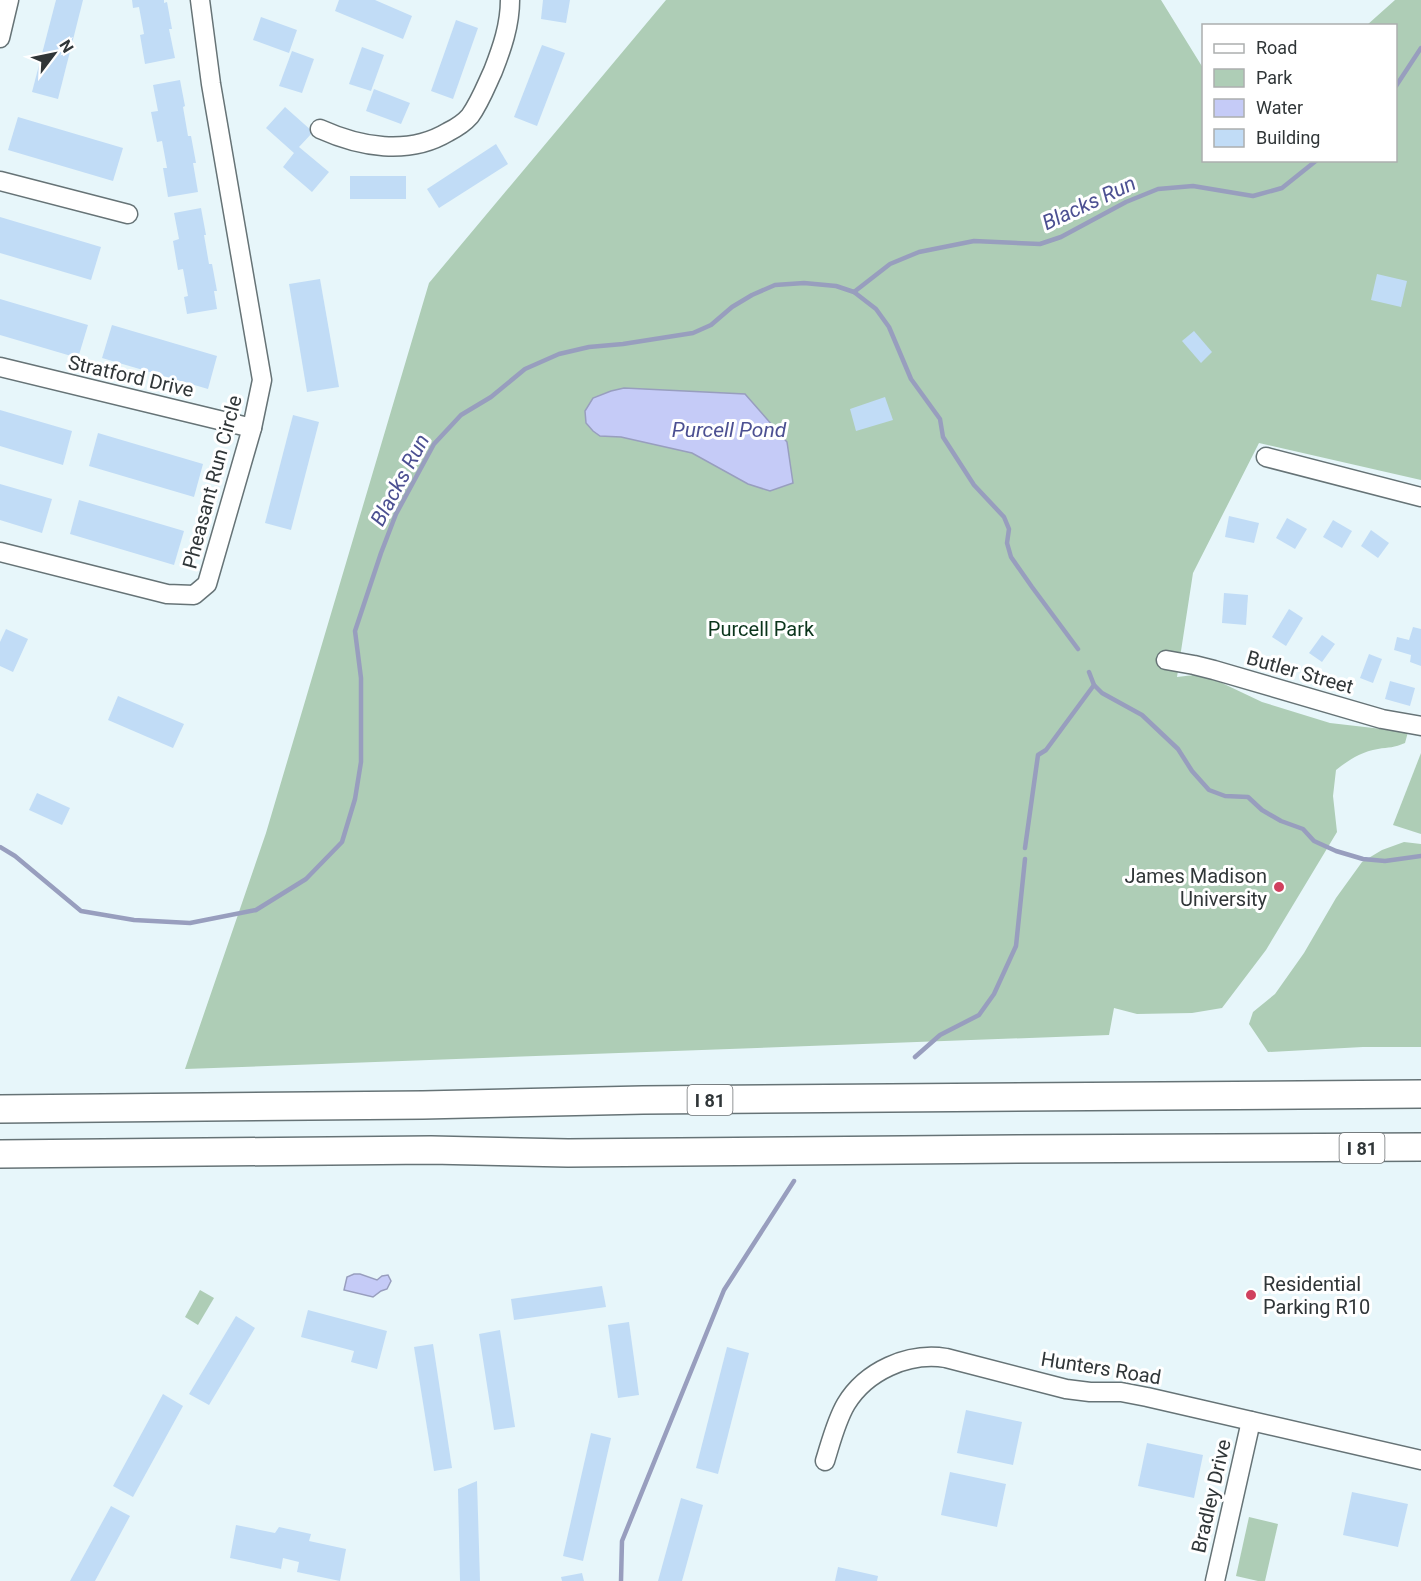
<svg xmlns="http://www.w3.org/2000/svg" width="1421" height="1581" font-family="Roboto,sans-serif">
  <rect width="100%" height="100%" fill="#e7f6fa"/>
  <!-- green -->
  <g fill="#aecdb6">
    <path d="M 666,0 L 1161,0 L 1203,68 L 1204,160 L 1396,160 L 1396,26 L 1367,25 L 1395,0 L 1421,0 L 1421,480 L 1259,443 L 1193,573 L 1177,677 L 1203,674 L 1262,702 L 1330,723 L 1408,732 L 1405,743 C 1394,748 1389,747 1378,749 C 1360,752 1349,760 1336,770 L 1333,796 L 1337,832 L 1266,950 L 1222,1008 L 1192,1013 L 1137,1014 L 1114,1008 L 1109,1035 L 185,1069 L 266,833 L 429,283 Z"/>
    <path d="M 1421,753 L 1421,834 L 1393,825 Z"/>
    <path d="M 1404,842 L 1421,844 L 1421,1047 L 1363,1047 L 1268,1052 L 1249,1024 L 1253,1012 L 1275,994 L 1304,953 L 1336,898 L 1362,862 L 1382,850 Z"/>
    <path d="M 200,1290 L 214,1298 L 198,1325 L 185,1317 Z"/>
    <path d="M 1249,1517 L 1278,1524 L 1265,1581 L 1258,1581 L 1236,1576 Z"/>
  </g>
  <!-- water -->
  <g fill="#c5cbf7" stroke="#989ebe" stroke-width="1.5">
    <path d="M 624,388 L 745,394 L 787,442 L 793,483 L 770,491 L 748,484 L 692,453 L 621,437 L 600,436 L 593,431 L 586,423 L 585,411 L 593,398 L 611,391 Z"/>
    <path d="M 354,1274 L 360,1274 L 377,1280 L 382,1276 L 388,1275 L 391,1281 L 387,1289 L 381,1291 L 373,1297 L 344,1290 L 347,1277 Z"/>
  </g>
  <g fill="none" stroke-linecap="round" stroke-linejoin="round">
    <!-- stream -->
    <g stroke="#989ebe" stroke-width="4.5">
      <path d="M 1396,86 L 1421,48"/>
      <path d="M 854,292 L 876,309 L 889,327 L 911,379 L 940,419 L 943,437 L 974,485 L 1004,517 L 1009,529 L 1007,543 L 1011,557 L 1032,587 L 1078,649"/>
      <path d="M 1089,672 L 1094,685 L 1102,693 L 1142,715 L 1178,749 L 1192,771 L 1209,790 L 1225,796 L 1248,797 L 1262,810 L 1281,821 L 1303,829 L 1314,841 L 1336,851 L 1363,859 L 1385,861 L 1421,856"/>
      <path d="M 0,847 L 15,856 L 81,911 L 134,920 L 190,923 L 256,910 L 306,879 L 342,842 L 355,799 L 361,762 L 361,678 L 355,631 L 381,553 L 396,514 L 434,444 L 461,415 L 491,397 L 525,369 L 559,354 L 589,347 L 623,344 L 693,333 L 711,325 L 732,307 L 752,295 L 775,285 L 804,283 L 836,286 L 854,292 L 890,264 L 919,252 L 974,241 L 1040,244 L 1061,237 L 1126,202 L 1158,189 L 1193,186 L 1253,196 L 1282,188 L 1317,160"/>
      <path d="M 1025,848 L 1038,755 L 1046,750 L 1094,685"/>
      <path d="M 915,1057 L 940,1035 L 979,1015 L 994,994 L 1016,946 L 1025,859"/>
      <path d="M 621,1581 L 622,1541 L 724,1290 L 794,1181"/>
    </g>
  </g>
  <!-- building -->
  <g fill="#c1dcf6">
    <path d="M 56,0 L 83,0 L 58,99 L 32,92 Z"/>
    <path d="M 132,0 L 164,0 L 164,3 L 167,2 L 172,29 L 169,29 L 175,58 L 145,64 L 140,35 L 144,34 L 139,7 L 133,8 Z"/>
    <path d="M 339,0 L 375,0 L 412,16 L 403,39 L 335,11 Z"/>
    <path d="M 543,0 L 570,0 L 566,23 L 541,19 Z"/>
    <path d="M 261,17 L 297,30 L 289,53 L 253,40 Z"/>
    <path d="M 456,20 L 478,28 L 453,99 L 431,91 Z"/>
    <path d="M 542,45 L 565,53 L 537,126 L 514,117 Z"/>
    <path d="M 362,47 L 384,55 L 371,91 L 349,84 Z"/>
    <path d="M 292,51 L 314,59 L 302,93 L 279,86 Z"/>
    <path d="M 180,80 L 185,106 L 183,107 L 188,136 L 191,136 L 196,163 L 193,163 L 198,192 L 168,197 L 163,168 L 167,168 L 162,141 L 157,142 L 151,112 L 158,111 L 153,85 Z"/>
    <path d="M 374,89 L 410,103 L 401,124 L 366,111 Z"/>
    <path d="M 285,107 L 313,132 L 299,147 L 329,172 L 312,192 L 283,167 L 294,153 L 266,128 Z"/>
    <path d="M 18,117 L 123,148 L 113,181 L 8,150 Z"/>
    <path d="M 496,144 L 508,164 L 439,208 L 427,189 Z"/>
    <rect x="350" y="176" width="56" height="23"/>
    <path d="M 201,208 L 206,235 L 204,235 L 209,264 L 212,264 L 217,291 L 214,291 L 217,309 L 187,314 L 184,297 L 188,296 L 183,269 L 178,270 L 173,241 L 179,239 L 174,213 Z"/>
    <path d="M 0,217 L 101,247 L 91,280 L 0,253 Z"/>
    <path d="M 1377,274 L 1407,281 L 1401,307 L 1371,300 Z"/>
    <path d="M 320,279 L 339,387 L 307,392 L 289,284 Z"/>
    <path d="M 0,299 L 88,325 L 78,358 L 0,335 Z"/>
    <path d="M 112,325 L 217,356 L 208,389 L 102,358 Z"/>
    <path d="M 1194,331 L 1212,352 L 1201,363 L 1182,341 Z"/>
    <path d="M 885,397 L 893,420 L 856,431 L 850,409 Z"/>
    <path d="M 0,410 L 72,431 L 63,465 L 0,446 Z"/>
    <path d="M 293,415 L 319,422 L 291,530 L 265,523 Z"/>
    <path d="M 98,433 L 203,464 L 194,497 L 89,466 Z"/>
    <path d="M 0,484 L 52,499 L 42,533 L 0,520 Z"/>
    <path d="M 79,500 L 184,531 L 174,565 L 70,534 Z"/>
    <path d="M 1229,516 L 1259,523 L 1254,543 L 1225,537 Z"/>
    <path d="M 1287,518 L 1307,529 L 1295,549 L 1276,538 Z"/>
    <path d="M 1333,520 L 1352,531 L 1342,548 L 1323,537 Z"/>
    <path d="M 1371,530 L 1389,543 L 1378,558 L 1361,546 Z"/>
    <path d="M 1224,593 L 1248,595 L 1246,625 L 1222,623 Z"/>
    <path d="M 1289,609 L 1303,618 L 1286,646 L 1272,637 Z"/>
    <path d="M 1413,627 L 1421,629 L 1421,666 L 1410,662 L 1411,655 L 1394,650 L 1397,637 L 1409,640 Z"/>
    <path d="M 6,629 L 28,639 L 13,672 L 0,666 L 0,642 Z"/>
    <path d="M 1322,635 L 1335,644 L 1322,662 L 1309,653 Z"/>
    <path d="M 1369,654 L 1382,659 L 1373,683 L 1360,678 Z"/>
    <path d="M 1390,681 L 1415,688 L 1410,706 L 1385,699 Z"/>
    <path d="M 118,696 L 184,724 L 173,748 L 108,720 Z"/>
    <path d="M 37,793 L 70,808 L 62,825 L 29,810 Z"/>
    <path d="M 602,1286 L 606,1307 L 514,1320 L 511,1299 Z"/>
    <path d="M 308,1310 L 387,1331 L 377,1369 L 351,1362 L 354,1351 L 301,1337 Z"/>
    <path d="M 236,1316 L 255,1328 L 209,1405 L 189,1394 Z"/>
    <path d="M 629,1322 L 639,1395 L 618,1398 L 608,1325 Z"/>
    <path d="M 500,1330 L 515,1427 L 494,1430 L 479,1334 Z"/>
    <path d="M 433,1344 L 452,1468 L 434,1471 L 414,1347 Z"/>
    <path d="M 727,1347 L 749,1353 L 718,1474 L 696,1468 Z"/>
    <path d="M 163,1394 L 183,1406 L 133,1497 L 113,1486 Z"/>
    <path d="M 966,1410 L 1022,1422 L 1013,1465 L 957,1453 Z"/>
    <path d="M 591,1433 L 611,1438 L 583,1561 L 563,1556 Z"/>
    <path d="M 1147,1443 L 1203,1455 L 1194,1498 L 1138,1486 Z"/>
    <path d="M 950,1472 L 1006,1484 L 997,1527 L 941,1515 Z"/>
    <path d="M 477,1481 L 480,1581 L 460,1581 L 458,1489 Z"/>
    <path d="M 1352,1492 L 1408,1504 L 1398,1547 L 1343,1535 Z"/>
    <path d="M 681,1498 L 703,1505 L 682,1581 L 658,1581 Z"/>
    <path d="M 111,1506 L 130,1516 L 95,1581 L 70,1581 Z"/>
    <path d="M 236,1525 L 275,1533 L 279,1527 L 311,1534 L 309,1541 L 346,1549 L 340,1581 L 297,1572 L 299,1562 L 283,1558 L 281,1569 L 230,1558 Z"/>
    <path d="M 838,1567 L 878,1576 L 877,1581 L 835,1581 Z"/>
    <path d="M 582,1573 L 584,1581 L 562,1581 L 561,1577 Z"/>
  </g>
  <g fill="none" stroke-linecap="round" stroke-linejoin="round">
    <!-- minor casing -->
    <g stroke="#667376" stroke-width="21">
      <g id="minor">
        <path d="M 0,38 L 9,0"/>
        <path d="M 320,129 C 360,147 408,156 448,132 C 456,128 464,123 470,116 C 480,102 486,86 493,71 C 502,48 510,25 510,0"/>
        <path d="M 0,181 L 128,214"/>
        <path d="M 0,367 L 252,428"/>
        <path d="M 1266,457 L 1421,497"/>
        <path d="M 0,552 L 167,594 L 194,595 L 207,584 L 252,428 L 262,380 L 211,84 L 200,0"/>
        <path d="M 1166,660 L 1194,665 L 1214,670 L 1382,719 L 1421,726"/>
        <path d="M 825,1461 C 831,1442 836,1421 846,1404 C 866,1371 908,1352 946,1358 L 1066,1389 L 1090,1392 L 1121,1392 L 1147,1397 L 1421,1460"/>
        <path d="M 1215,1581 L 1251,1421"/>
      </g>
    </g>
    <!-- highway casing -->
    <g stroke="#667376" stroke-width="30">
      <g id="highway">
        <path d="M 0,1109 L 423,1105 L 643,1100 L 1421,1094"/>
        <path d="M 0,1154 L 431,1150 L 568,1153 L 1017,1149 L 1421,1147"/>
      </g>
    </g>
    <!-- minor -->
    <use href="#minor" stroke="#fff" stroke-width="18"/>
    <!-- highway -->
    <use href="#highway" stroke="#fff" stroke-width="27"/>
  </g>
  <!-- markers -->
  <g fill="#d0405e" stroke="#fff" stroke-width="2">
    <circle cx="1279" cy="887" r="6"/>
    <circle cx="1251" cy="1295" r="6"/>
  </g>
  <g text-anchor="middle" dominant-baseline="central" stroke-width="6" stroke-linejoin="round" paint-order="stroke">
    <!-- shield labels -->
    <g fill="#fff" stroke="#6e7274" stroke-width="1.5">
      <rect x="687.5" y="1085" width="45" height="30" rx="4.5"/>
      <rect x="1339.5" y="1133" width="45" height="30" rx="4.5"/>
    </g>
    <g font-size="18" font-weight="bold" fill="#303638">
      <text x="710" y="1100">I 81</text>
      <text x="1362" y="1148">I 81</text>
    </g>
    <!-- street labels -->
    <g font-size="20" fill="#303638" stroke="#fff">
      <text transform="translate(131 376) rotate(13)">Stratford Drive</text>
      <text transform="translate(212 482) rotate(-75)">Pheasant Run Circle</text>
      <text transform="translate(1300 672) rotate(16)">Butler Street</text>
      <text transform="translate(1101 1368) rotate(9)">Hunters Road</text>
      <text transform="translate(1211 1496) rotate(-77)">Bradley Drive</text>
    </g>
    <!-- park labels -->
    <g font-size="20" fill="#0b351c" stroke="#fff">
      <text x="761" y="629">Purcell Park</text>
    </g>
    <!-- poi labels -->
    <g font-size="20" fill="#303638" stroke="#fff" text-anchor="end">
      <text x="1267" y="876">James Madison<tspan x="1267" dy="23">University</tspan></text>
      <text x="1263" y="1284" text-anchor="start">Residential<tspan x="1263" dy="23">Parking R10</tspan></text>
    </g>
    <!-- water labels -->
    <g font-size="21" font-style="italic" fill="#4c5092" stroke="#fff">
      <text transform="translate(1089 203) rotate(-25)">Blacks Run</text>
      <text x="729" y="430">Purcell Pond</text>
      <text transform="translate(400 480) rotate(-62)">Blacks Run</text>
    </g>
  </g>
  <!-- legend -->
  <rect x="1202" y="24" width="195" height="138" fill="#ffffff" stroke="#acafaf" stroke-width="1.5"/>
  <rect x="1214" y="44" width="30" height="9" fill="#ffffff" stroke="#acafaf" stroke-width="1.5"/>
  <text x="1256" y="54" font-size="18" fill="#303638">Road</text>
  <rect x="1214" y="69" width="30" height="18" fill="#aecdb6" stroke="#acafaf" stroke-width="1.5"/>
  <text x="1256" y="84" font-size="18" fill="#303638">Park</text>
  <rect x="1214" y="99" width="30" height="18" fill="#c5cbf7" stroke="#acafaf" stroke-width="1.5"/>
  <text x="1256" y="114" font-size="18" fill="#303638">Water</text>
  <rect x="1214" y="129" width="30" height="18" fill="#c1dcf6" stroke="#acafaf" stroke-width="1.5"/>
  <text x="1256" y="144" font-size="18" fill="#303638">Building</text>
  <!-- north arrow -->
  <g transform="translate(54 54) rotate(58)" stroke="#ffffff" stroke-width="4.5" paint-order="stroke">
  <path d="M0-4.5L10 22L0 15L-10 22Z" fill="#303638"/>
  <text y="-9" font-size="16" font-weight="bold" text-anchor="middle" fill="#303638">N</text>
  </g>
</svg>
